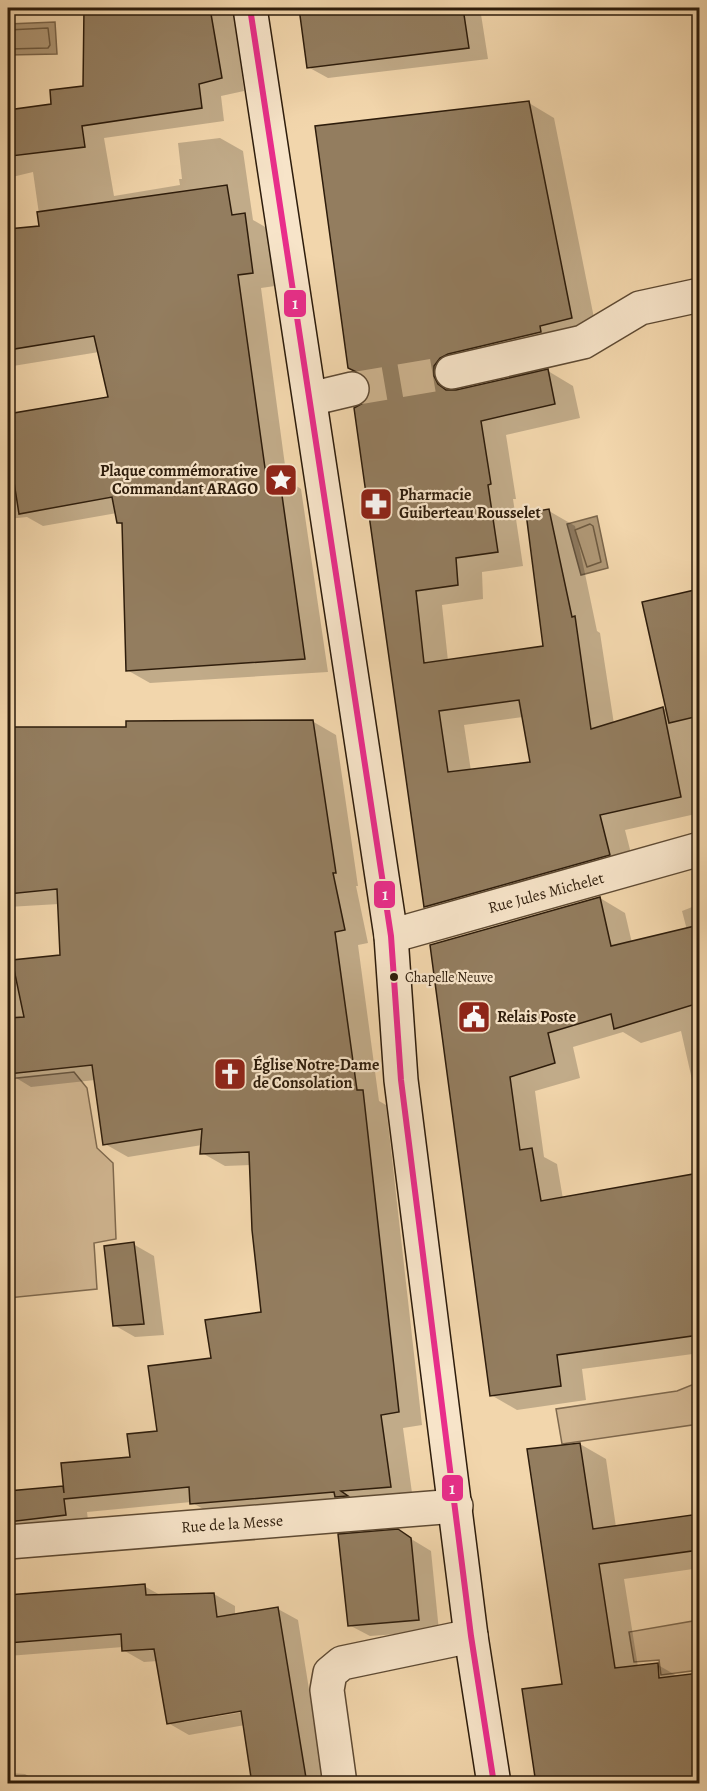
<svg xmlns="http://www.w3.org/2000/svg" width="707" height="1791" font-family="Alegreya,serif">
  <rect width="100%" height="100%" fill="#f2d6ac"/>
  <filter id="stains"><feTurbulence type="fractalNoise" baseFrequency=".00333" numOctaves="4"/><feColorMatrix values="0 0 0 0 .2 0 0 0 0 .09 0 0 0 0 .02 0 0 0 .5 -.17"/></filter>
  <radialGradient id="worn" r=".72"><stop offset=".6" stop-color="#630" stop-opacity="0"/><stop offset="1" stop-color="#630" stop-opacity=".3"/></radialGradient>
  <!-- green -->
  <g fill="#d1b691" stroke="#7f694e" stroke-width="1.5">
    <path d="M 74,1072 L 87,1088 L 97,1148 L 113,1163 L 116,1239 L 94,1243 L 97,1289 L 8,1298 L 8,1079 Z"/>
    <path d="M 699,1382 L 699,1424 L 562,1444 L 556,1409 L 677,1391 Z"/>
    <path d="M 699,1620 L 699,1670 L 661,1675 L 659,1660 L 634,1662 L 629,1632 Z"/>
  </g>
  <!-- water -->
  <g fill="#af9775" stroke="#7b664b" stroke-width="1.5">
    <path d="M 55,22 L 57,54 L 8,55 L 8,24 Z"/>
    <path d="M 597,516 L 608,568 L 581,575 L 567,524 Z"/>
  </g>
  <!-- shadow -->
  <g fill="#0003" fill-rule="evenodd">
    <path d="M 86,8 L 233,8 L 244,91 L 221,96 L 224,121 L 104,138 L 114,196 L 180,185 L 179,179 L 182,179 L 178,143 L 220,138 L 243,151 L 253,220 L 267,228 L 275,286 L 261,288 L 287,480 L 301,489 L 328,672 L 150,683 L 127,670 L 124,526 L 118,522 L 117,513 L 43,526 L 27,517 L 8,519 L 8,416 L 109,398 L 99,352 L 13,366 L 8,362 L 8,230 L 41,228 L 33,172 L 8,178 L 8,111 L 53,105 L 85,87 Z"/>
    <path d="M 300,8 L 371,8 L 372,12 L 410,8 L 480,8 L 488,59 L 328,78 L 308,67 Z"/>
    <path d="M 529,103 L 554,118 L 597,333 L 460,381 L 459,391 L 548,371 L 573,386 L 580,418 L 506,435 L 516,499 L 513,499 L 523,566 L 482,572 L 483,599 L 442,605 L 448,661 L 545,647 L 549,511 L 575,526 L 597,631 L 600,633 L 614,724 L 667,708 L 644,603 L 700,590 L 700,813 L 625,830 L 635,869 L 452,921 L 426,906 L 366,403 L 371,395 L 372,385 L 368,378 L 350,367 ZM 523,717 L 532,763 L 471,771 L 464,725 Z"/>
    <path d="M 312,721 L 336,735 L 358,886 L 356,886 L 368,943 L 358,945 L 379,1101 L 386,1105 L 422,1425 L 403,1428 L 413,1500 L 215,1516 L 191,1502 L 87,1512 L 89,1528 L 8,1537 L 8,1492 L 65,1489 L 132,1459 L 159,1432 L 212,1359 L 263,1313 L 251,1165 L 225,1166 L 202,1153 L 202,1145 L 128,1157 L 105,1144 L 95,1080 L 31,1087 L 8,1073 L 8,984 L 18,982 L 62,957 L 59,904 L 8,907 L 8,728 L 127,728 Z"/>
    <path d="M 600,898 L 625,913 L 632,943 L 687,930 L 682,911 L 700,904 L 700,1115 L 681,1031 L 641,1043 L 623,1032 L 573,1047 L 580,1078 L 535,1091 L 544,1157 L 557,1164 L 563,1199 L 700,1175 L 700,1353 L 582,1369 L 586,1400 L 517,1410 L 491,1395 L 432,946 Z"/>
    <path d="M 133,1244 L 154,1256 L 164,1335 L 135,1337 L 114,1325 Z"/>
    <path d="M 580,1444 L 606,1459 L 616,1527 L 700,1516 L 700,1568 L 624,1579 L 638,1667 L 658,1665 L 679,1677 L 700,1674 L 700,1784 L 536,1784 L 524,1690 L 564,1685 Z"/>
    <path d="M 398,1531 L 431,1551 L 439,1631 L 370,1636 L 349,1625 L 339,1536 Z"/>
    <path d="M 144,1586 L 162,1596 L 214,1594 L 235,1606 L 235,1616 L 278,1609 L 298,1620 L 324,1784 L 254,1784 L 245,1725 L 189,1735 L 168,1723 L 158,1661 L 144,1662 L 123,1650 L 123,1647 L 8,1656 L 8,1596 ZM 248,1708 L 249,1711 L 184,1722 L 184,1719 Z"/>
    <path d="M 8,1773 L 25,1774 L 41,1784 L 8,1784 Z"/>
  </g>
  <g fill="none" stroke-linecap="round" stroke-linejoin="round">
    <!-- shore -->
    <g stroke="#6e5a40" stroke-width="1.5">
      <path d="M 8,30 L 48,28 L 50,45 L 48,48 L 8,49"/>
      <path d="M 590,524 L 593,526 L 601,562 L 587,567 L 575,530 Z"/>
    </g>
  </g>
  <!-- building -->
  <g fill="#937d5f" stroke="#2d1c0b" stroke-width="1.5" fill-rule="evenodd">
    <path d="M 84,8 L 210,8 L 222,78 L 199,84 L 202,108 L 82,126 L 85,147 L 11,156 L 8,110 L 51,104 L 50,90 L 83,86 Z"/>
    <path d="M 299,8 L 354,8 L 355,13 L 398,8 L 463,8 L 469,48 L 307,68 Z"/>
    <path d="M 529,101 L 572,318 L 540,326 L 541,332 L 448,354 L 440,358 L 434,366 L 434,376 L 438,384 L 446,390 L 456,390 L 548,369 L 555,404 L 481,421 L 491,484 L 488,485 L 498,552 L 456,558 L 458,585 L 416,591 L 424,663 L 543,646 L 526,513 L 549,509 L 572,617 L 575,616 L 591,729 L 663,707 L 681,797 L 600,815 L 610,855 L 424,907 L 354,408 L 365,402 L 370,395 L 370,385 L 365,376 L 348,368 L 315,126 ZM 519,700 L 530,762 L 448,772 L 439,711 Z"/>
    <path d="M 227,185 L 232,215 L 245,213 L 253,273 L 238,275 L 266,475 L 279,474 L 305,659 L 126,671 L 122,523 L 117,523 L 112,497 L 19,514 L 14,482 L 8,483 L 8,414 L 108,397 L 94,336 L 8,350 L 8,229 L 39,226 L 37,212 Z"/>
    <path d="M 699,589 L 699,716 L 669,723 L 642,602 Z"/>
    <path d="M 313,720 L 336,873 L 333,873 L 345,930 L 335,932 L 357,1090 L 363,1090 L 399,1412 L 381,1415 L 391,1487 L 341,1491 L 348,1496 L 335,1497 L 334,1492 L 190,1504 L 189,1487 L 64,1499 L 66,1515 L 8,1522 L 8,1491 L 63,1486 L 64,1493 L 61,1463 L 130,1457 L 127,1434 L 157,1431 L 148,1366 L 211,1358 L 205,1320 L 261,1312 L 252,1230 L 249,1152 L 200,1154 L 202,1129 L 103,1145 L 92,1065 L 8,1074 L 8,1018 L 24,1017 L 12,960 L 60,955 L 57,889 L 8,894 L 8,727 L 126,727 L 126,721 Z"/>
    <path d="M 600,897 L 611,946 L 699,925 L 699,1003 L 614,1029 L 611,1014 L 548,1033 L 555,1063 L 510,1077 L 520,1150 L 532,1148 L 541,1201 L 699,1173 L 699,1335 L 557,1355 L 561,1386 L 490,1396 L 430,945 Z"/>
    <path d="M 134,1242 L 144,1324 L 113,1326 L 104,1246 Z"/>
    <path d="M 580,1443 L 593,1529 L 699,1514 L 699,1550 L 599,1564 L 615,1668 L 658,1663 L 659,1678 L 699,1673 L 699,1784 L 536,1784 L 522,1689 L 562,1684 L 527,1449 Z"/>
    <path d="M 398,1529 L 411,1538 L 419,1620 L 348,1626 L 338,1534 Z"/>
    <path d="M 145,1584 L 146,1595 L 214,1593 L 217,1617 L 278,1607 L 307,1784 L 252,1784 L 241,1711 L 167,1724 L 154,1649 L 122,1651 L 121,1634 L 8,1643 L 8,1595 Z"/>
  </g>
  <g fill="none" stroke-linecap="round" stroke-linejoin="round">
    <!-- street-tunnel -->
    <path stroke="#cbb18c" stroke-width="33" stroke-dasharray="33 16" stroke-linecap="butt" d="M 352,389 L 452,372"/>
    <!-- street casing -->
    <g stroke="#5e4a33" stroke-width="36">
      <g id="street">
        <path d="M 452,372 L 583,342 L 640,308 L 700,295"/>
        <path d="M 310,399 L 352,389"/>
        <path d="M 391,936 L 700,849"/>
        <path d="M 8,1542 L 456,1506"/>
        <path d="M 340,1784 L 327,1690 L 330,1673 L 342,1663 L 471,1636"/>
      </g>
    </g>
    <!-- secondary casing -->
    <g stroke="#2d1c0b" stroke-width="36">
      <path id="secondary" d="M 250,8 L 391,936 L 401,1080 L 471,1636 L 494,1784"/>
    </g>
    <!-- street -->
    <use href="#street" stroke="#f7e4c9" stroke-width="33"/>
    <!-- secondary -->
    <use href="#secondary" stroke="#f7e4c9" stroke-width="33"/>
    <!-- bus-1 casing -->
    <g stroke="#f7e4c9" stroke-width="10">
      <path id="bus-1" d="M 250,8 L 391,936 L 401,1080 L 471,1636 L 494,1784"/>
    </g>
    <!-- bus-1 -->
    <use href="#bus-1" stroke="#e92d8b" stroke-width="6"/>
  </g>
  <!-- icons -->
  <defs>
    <g id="sight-square" transform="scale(1.725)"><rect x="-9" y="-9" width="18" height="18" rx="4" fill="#8f2418" stroke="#f7e4c9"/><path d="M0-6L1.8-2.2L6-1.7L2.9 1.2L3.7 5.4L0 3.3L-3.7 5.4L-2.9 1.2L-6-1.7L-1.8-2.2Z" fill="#fff"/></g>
    <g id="pharmacy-square" transform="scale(1.725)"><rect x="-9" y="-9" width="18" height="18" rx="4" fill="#8f2418" stroke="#f7e4c9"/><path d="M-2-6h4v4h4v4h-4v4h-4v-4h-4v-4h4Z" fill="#fff"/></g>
    <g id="civic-square" transform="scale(1.725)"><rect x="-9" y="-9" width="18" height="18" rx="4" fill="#8f2418" stroke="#f7e4c9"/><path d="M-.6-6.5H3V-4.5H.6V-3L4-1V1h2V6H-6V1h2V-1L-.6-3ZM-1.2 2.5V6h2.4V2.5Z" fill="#fff"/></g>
    <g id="church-square" transform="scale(1.725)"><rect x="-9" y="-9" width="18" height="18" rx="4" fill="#8f2418" stroke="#f7e4c9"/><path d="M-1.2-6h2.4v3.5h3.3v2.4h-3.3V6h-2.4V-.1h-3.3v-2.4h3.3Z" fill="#fff"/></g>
  </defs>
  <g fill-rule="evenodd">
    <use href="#sight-square" x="281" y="480"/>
    <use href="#pharmacy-square" x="376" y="504"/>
    <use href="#civic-square" x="474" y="1017"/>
    <use href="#church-square" x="230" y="1074"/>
  </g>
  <!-- markers -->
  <circle fill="#2d1c0b" stroke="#f7e4c9" stroke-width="2" cx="394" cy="977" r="5"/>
  <g text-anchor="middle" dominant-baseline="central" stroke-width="4.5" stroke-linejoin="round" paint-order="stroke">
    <!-- bus labels -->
    <g font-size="14" fill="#2d1c0b" stroke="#f7e4c9" text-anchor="start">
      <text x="405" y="977">Chapelle Neuve</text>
    </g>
    <!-- poi labels -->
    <g font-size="16" font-weight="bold" fill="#2d1c0b" stroke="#f7e4c9" text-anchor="start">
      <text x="258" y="471" text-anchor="end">Plaque commémorative<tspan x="258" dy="18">Commandant ARAGO</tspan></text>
      <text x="399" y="495">Pharmacie<tspan x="399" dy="18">Guiberteau Rousselet</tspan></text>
      <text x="497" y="1017">Relais Poste</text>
      <text x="253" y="1065">Église Notre-Dame<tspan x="253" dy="18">de Consolation</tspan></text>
    </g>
    <!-- street labels -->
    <g font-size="16" fill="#2d1c0b" stroke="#f7e4c9">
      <text transform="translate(546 893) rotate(-15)">Rue Jules Michelet</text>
      <text transform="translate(232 1524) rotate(-4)">Rue de la Messe</text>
    </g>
  </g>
  <g stroke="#f7e4c9" stroke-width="2">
    <rect x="283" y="289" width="24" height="29" rx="6" fill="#e92d8b"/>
    <rect x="373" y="880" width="23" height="29" rx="6" fill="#e92d8b"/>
    <rect x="441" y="1474" width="23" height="28" rx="6" fill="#e92d8b"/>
  </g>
  <g font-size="16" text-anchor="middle" font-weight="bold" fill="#fff">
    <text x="295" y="309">1</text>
    <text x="385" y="900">1</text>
    <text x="452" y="1494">1</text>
  </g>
  <!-- margin -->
  <rect width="707" height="1791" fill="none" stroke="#f2d6ac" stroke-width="30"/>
  <rect x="9" y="9" width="689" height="1773" fill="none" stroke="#2d1c0b" stroke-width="3"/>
  <rect x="15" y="15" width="677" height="1761" fill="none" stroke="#2d1c0b" stroke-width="1.5"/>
  <rect width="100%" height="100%" filter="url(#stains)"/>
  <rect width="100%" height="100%" fill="url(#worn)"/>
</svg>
